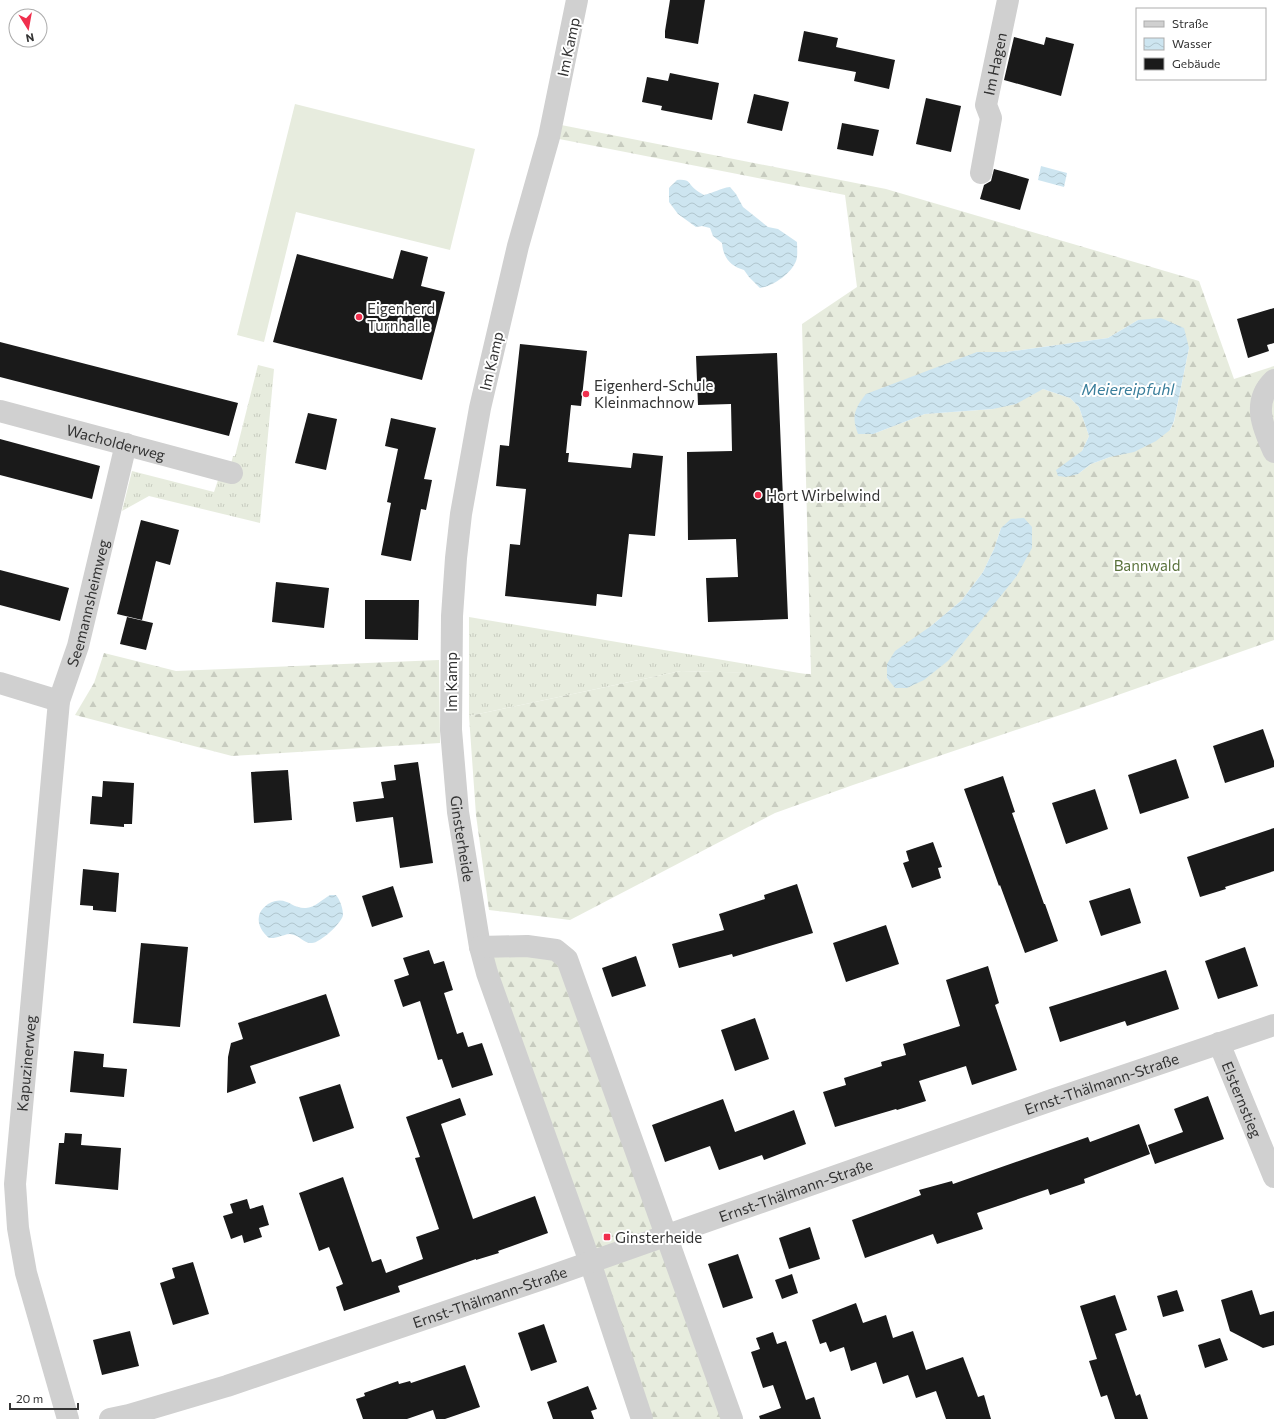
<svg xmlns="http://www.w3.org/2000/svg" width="1274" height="1419" font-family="Commissioner,sans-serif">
  <defs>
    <pattern id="grass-tufts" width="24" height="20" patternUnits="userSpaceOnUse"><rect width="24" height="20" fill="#e7ecde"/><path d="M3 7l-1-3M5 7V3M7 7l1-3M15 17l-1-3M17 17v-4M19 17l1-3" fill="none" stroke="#c7cbbf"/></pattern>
    <pattern id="forest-firs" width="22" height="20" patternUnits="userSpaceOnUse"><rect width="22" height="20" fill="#e7ecde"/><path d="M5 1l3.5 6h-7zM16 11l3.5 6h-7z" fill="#c7cbbf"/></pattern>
    <pattern id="water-waves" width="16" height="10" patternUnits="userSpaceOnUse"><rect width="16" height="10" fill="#cde5f0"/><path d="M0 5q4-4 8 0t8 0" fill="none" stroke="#b0c5ce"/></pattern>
  </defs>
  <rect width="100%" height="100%" fill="#fff"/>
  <!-- grass -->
  <g fill="url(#grass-tufts)">
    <path d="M 258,365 L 274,369 L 260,523 L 149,496 L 122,511 L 132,471 L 214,492 L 219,477 L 227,479 L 233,456 L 235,456 Z"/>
    <path d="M 469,617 L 811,675 L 681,671 L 469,716 Z"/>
  </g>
  <!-- forest -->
  <g fill="url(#forest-firs)" fill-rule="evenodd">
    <path d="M 551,123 L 886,189 L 1199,281 L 1234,379 L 1274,366 L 1274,640 L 1081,708 L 853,785 L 775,813 L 570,920 L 489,910 L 476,815 L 469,716 L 681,671 L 811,674 L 802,324 L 857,287 L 845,195 L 549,137 ZM 1138,320 L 1189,348 L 1174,422 L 1170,430 L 1110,457 L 1091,464 L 1078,474 L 1082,451 L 1089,436 L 1079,407 L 1070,398 L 1043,389 L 993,409 L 925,414 L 873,434 L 977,352 L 1006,352 L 1108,338 ZM 1001,528 L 1016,577 L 907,688 L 896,688 L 887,678 L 931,626 L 962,600 L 983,572 L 994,549 Z"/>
    <path d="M 104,653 L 176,671 L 439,660 L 440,743 L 232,756 L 75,715 L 94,683 Z"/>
    <path d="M 480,947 L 556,950 L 732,1419 L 642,1419 Z"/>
  </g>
  <!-- pitch -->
  <path fill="#e7ecde" d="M 295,104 L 475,149 L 450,250 L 296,212 L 264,342 L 237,335 Z"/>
  <!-- water -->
  <g fill="url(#water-waves)">
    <path d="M 1041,166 L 1067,173 L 1064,187 L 1038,180 Z"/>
    <path d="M 677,180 C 691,179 687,183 696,190 C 698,192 701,193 704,195 C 714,193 720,188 730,187 L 736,194 L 743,207 L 768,227 L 778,229 L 797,242 C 797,248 798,256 796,261 C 791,274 773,286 760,288 L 749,277 L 744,270 C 730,266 723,257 722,243 L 713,236 L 710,228 L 702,226 L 696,227 L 678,214 L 669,202 L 669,188 Z"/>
    <path d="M 1161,318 L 1184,328 L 1189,348 L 1174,421 L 1170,430 L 1156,441 L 1134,452 L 1110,457 L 1091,464 L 1078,474 L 1066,477 L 1058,476 L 1056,470 L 1082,451 L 1089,436 L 1079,407 L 1070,398 L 1043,389 L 1016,404 L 993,409 L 925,414 L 873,434 L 858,434 C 851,416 855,408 866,394 L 977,352 L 1006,352 L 1108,338 L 1138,320 Z"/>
    <path d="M 1024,518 L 1032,527 L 1032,548 L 1016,577 L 949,660 L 924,680 L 907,688 L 895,688 L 887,678 L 887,664 L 895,651 L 931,626 L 962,600 L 983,572 L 994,549 L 1001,528 L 1011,519 Z"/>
    <path d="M 330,895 L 336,895 C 340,900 343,908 343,915 C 342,923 320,943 312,943 C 304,944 300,935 290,934 C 286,934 282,936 278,937 C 275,938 272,938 269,938 C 263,933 257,925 259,916 C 260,911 264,907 268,904 C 287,894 290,909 306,908 C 314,908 323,899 330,895 Z"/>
  </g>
  <!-- building -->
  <g fill="#1a1a1a">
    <path d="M 670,0 L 705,0 L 698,44 L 665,38 L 665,31 Z"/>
    <path d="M 804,31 L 838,38 L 836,47 L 895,60 L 889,89 L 854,81 L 856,72 L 798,61 Z"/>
    <path d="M 1014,37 L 1044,45 L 1046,37 L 1074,44 L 1061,96 L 1004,80 Z"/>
    <path d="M 670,73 L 719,83 L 712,120 L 661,110 L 662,106 L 642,102 L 647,77 L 668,81 Z"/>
    <path d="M 754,94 L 789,102 L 782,131 L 747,123 Z"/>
    <path d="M 926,98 L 961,106 L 951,152 L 916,144 Z"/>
    <path d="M 842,123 L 879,130 L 873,156 L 837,149 Z"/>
    <path d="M 994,169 L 1029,179 L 1020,210 L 980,199 L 984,185 L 991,181 Z"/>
    <path d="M 401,250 L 428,257 L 421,286 L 445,292 L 422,380 L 273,342 L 297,254 L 393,279 Z"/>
    <path d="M 1274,308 L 1274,343 L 1267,345 L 1269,351 L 1248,358 L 1237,319 Z"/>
    <path d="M 0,342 L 238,403 L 229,436 L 0,377 Z"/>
    <path d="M 520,344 L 587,351 L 581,406 L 571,405 L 566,453 L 569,453 L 568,462 L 631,468 L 633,453 L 663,456 L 655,536 L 629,534 L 622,597 L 597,594 L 596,606 L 505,596 L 510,544 L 520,545 L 526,489 L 496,486 L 500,445 L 509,446 Z"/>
    <path d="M 777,353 L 788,619 L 708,622 L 706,578 L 738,577 L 736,539 L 688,540 L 687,452 L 732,451 L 731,404 L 698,405 L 696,356 Z"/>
    <path d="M 308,413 L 337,419 L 326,470 L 295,463 Z"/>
    <path d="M 391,418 L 436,428 L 424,479 L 432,480 L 426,510 L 421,509 L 411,561 L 381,555 L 391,503 L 387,502 L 398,449 L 385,446 Z"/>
    <path d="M 0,439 L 100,466 L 92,499 L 0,475 Z"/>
    <path d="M 141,520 L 179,530 L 170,565 L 156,561 L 142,620 L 117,614 Z"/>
    <path d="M 0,570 L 69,588 L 60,621 L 0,605 Z"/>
    <path d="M 276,582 L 329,588 L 324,628 L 272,622 Z"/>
    <path d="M 365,600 L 419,600 L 418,640 L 365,639 Z"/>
    <path d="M 127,617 L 153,623 L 146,650 L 120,644 Z"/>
    <path d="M 1263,729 L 1274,761 L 1274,767 L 1225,783 L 1213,746 Z"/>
    <path d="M 1176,759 L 1189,798 L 1140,814 L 1128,775 Z"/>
    <path d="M 418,762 L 433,863 L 400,868 L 393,817 L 356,822 L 353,802 L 384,798 L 381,782 L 396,780 L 394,765 Z"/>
    <path d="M 288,770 L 292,820 L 254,823 L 251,772 Z"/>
    <path d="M 1003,776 L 1015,812 L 1012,813 L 1044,904 L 1045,904 L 1058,941 L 1025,953 L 1000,885 L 999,886 L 964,789 Z"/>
    <path d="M 103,781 L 134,783 L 132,824 L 124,824 L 124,827 L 90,824 L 92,796 L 102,797 Z"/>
    <path d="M 1095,789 L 1108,829 L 1066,844 L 1052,803 Z"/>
    <path d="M 1274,828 L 1274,871 L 1225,887 L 1226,889 L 1200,897 L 1187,857 Z"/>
    <path d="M 933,842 L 942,867 L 938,868 L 941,878 L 912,888 L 903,863 L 909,861 L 906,851 Z"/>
    <path d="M 83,869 L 119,873 L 116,912 L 93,910 L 93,906 L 80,905 Z"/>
    <path d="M 797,884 L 813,933 L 733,957 L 732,954 L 679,968 L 672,944 L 724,930 L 719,914 L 765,899 L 764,895 Z"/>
    <path d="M 393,886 L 403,917 L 372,927 L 362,896 Z"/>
    <path d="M 1130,888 L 1141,923 L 1101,936 L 1089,901 Z"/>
    <path d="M 886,925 L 899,964 L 846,982 L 833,943 Z"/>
    <path d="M 141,943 L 188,947 L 180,1027 L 133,1023 Z"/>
    <path d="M 1245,947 L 1258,986 L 1218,999 L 1205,961 Z"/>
    <path d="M 429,950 L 434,964 L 444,961 L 453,990 L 444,993 L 457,1034 L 463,1032 L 468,1047 L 482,1043 L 493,1075 L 452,1088 L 442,1059 L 438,1060 L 420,1001 L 403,1007 L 394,980 L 409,975 L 403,958 Z"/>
    <path d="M 636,956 L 646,986 L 612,997 L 602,968 Z"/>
    <path d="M 988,966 L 999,1003 L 995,1005 L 1017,1070 L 972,1085 L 966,1066 L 919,1081 L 926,1101 L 897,1110 L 896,1109 L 835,1127 L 823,1092 L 846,1085 L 844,1078 L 882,1066 L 881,1062 L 906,1055 L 903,1044 L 960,1026 L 946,980 Z"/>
    <path d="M 1166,970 L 1179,1009 L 1127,1026 L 1125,1021 L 1060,1042 L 1049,1007 Z"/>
    <path d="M 326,994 L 340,1036 L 250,1066 L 256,1083 L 227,1093 L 228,1057 L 231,1043 L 243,1039 L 238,1023 Z"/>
    <path d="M 755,1018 L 769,1059 L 735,1071 L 721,1030 Z"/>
    <path d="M 74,1051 L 104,1054 L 103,1067 L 127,1069 L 124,1097 L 70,1092 Z"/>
    <path d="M 340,1084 L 354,1128 L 313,1142 L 299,1097 Z"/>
    <path d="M 1208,1096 L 1224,1139 L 1155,1164 L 1148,1145 L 1183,1132 L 1174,1109 Z"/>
    <path d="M 460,1098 L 466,1115 L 441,1124 L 473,1219 L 535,1196 L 548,1233 L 498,1251 L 499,1253 L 476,1260 L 476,1259 L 398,1286 L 400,1292 L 344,1311 L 336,1287 L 343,1284 L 329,1247 L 319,1251 L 299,1193 L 343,1177 L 372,1262 L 381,1259 L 386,1273 L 423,1259 L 416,1237 L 439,1229 L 415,1158 L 420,1157 L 406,1117 Z"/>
    <path d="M 723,1099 L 735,1132 L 794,1110 L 806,1144 L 764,1160 L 762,1155 L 719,1170 L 710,1146 L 665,1162 L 652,1125 Z"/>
    <path d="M 1139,1124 L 1150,1154 L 1084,1179 L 1085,1183 L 1050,1195 L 1048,1189 L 977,1213 L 983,1229 L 937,1244 L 933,1234 L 865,1258 L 852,1220 L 921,1195 L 919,1190 L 952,1181 L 953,1184 L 1088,1137 L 1090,1142 Z"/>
    <path d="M 65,1133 L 82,1134 L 81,1145 L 121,1148 L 118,1190 L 55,1184 L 59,1143 L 64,1143 Z"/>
    <path d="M 247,1199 L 250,1209 L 263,1205 L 269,1225 L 259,1228 L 262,1237 L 244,1243 L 242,1235 L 231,1239 L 223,1216 L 233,1213 L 230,1204 Z"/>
    <path d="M 810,1227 L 820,1259 L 789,1269 L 779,1238 Z"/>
    <path d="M 738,1254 L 753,1298 L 723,1308 L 708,1264 Z"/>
    <path d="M 193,1262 L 209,1314 L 173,1325 L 160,1283 L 175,1278 L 172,1268 Z"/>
    <path d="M 792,1274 L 798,1293 L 782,1299 L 775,1280 Z"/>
    <path d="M 1177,1290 L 1184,1311 L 1163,1317 L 1157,1296 Z"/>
    <path d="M 1252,1290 L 1260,1315 L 1274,1311 L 1274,1345 L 1263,1348 L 1230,1331 L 1221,1300 Z"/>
    <path d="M 1115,1295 L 1127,1330 L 1115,1334 L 1136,1396 L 1140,1394 L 1148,1419 L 1115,1419 L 1107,1395 L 1101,1397 L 1089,1361 L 1097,1359 L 1080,1306 Z"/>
    <path d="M 856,1303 L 863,1323 L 886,1315 L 893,1338 L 913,1331 L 926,1370 L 963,1357 L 978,1397 L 984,1395 L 991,1419 L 946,1419 L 936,1391 L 916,1398 L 908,1375 L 883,1384 L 876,1362 L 851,1371 L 844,1347 L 830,1352 L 826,1342 L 820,1344 L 812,1320 Z"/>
    <path d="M 544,1324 L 557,1362 L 531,1371 L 518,1333 Z"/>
    <path d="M 130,1331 L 139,1366 L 102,1375 L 93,1340 Z"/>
    <path d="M 773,1332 L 777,1344 L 786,1341 L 806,1400 L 814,1397 L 821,1419 L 760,1419 L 759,1416 L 781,1408 L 773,1385 L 763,1388 L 751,1352 L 760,1349 L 756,1338 Z"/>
    <path d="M 1220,1338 L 1228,1360 L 1205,1368 L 1198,1345 Z"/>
    <path d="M 465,1365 L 480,1407 L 445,1419 L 436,1419 L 433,1410 L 407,1419 L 363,1419 L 356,1399 L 365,1396 L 364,1393 L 398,1381 L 399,1384 L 410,1381 L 411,1383 Z"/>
    <path d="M 588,1386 L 597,1409 L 591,1411 L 594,1419 L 553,1419 L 547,1402 Z"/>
  </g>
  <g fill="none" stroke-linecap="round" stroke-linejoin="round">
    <!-- minor -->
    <g stroke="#d0d0d0" stroke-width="22">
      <path id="s1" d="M 577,0 L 549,137 L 518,246 L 480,408 L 461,514 L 456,558 L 452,616 L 451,730 L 458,812 L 480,947 L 487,973 L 590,1262 L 642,1419"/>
      <path id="s2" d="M 981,173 L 991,118 L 986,105 L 1008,0"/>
      <path d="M 1274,380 C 1251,402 1263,428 1274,452"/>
      <path id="s3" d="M 0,411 L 232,473"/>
      <path d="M 0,683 L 59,701"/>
      <path d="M 480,947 L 527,946 L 556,950 L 567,959 L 732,1419"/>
      <path id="s4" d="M 1219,1043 L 1274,1177"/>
      <path id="s5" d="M 68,1419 L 26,1273 L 18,1228 L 15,1184 L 59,701 L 78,646 L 126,444"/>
    </g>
    <!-- tertiary -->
    <path stroke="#d0d0d0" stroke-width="22" id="s6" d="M 110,1419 L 129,1415 L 227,1386 L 554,1275 L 1052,1100 L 1274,1025"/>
  </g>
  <!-- markers -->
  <g fill="#f02f4d" stroke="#fff" stroke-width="1.5">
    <circle cx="359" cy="317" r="4"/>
    <circle cx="586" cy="394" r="4"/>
    <circle cx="758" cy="495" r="4"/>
    <rect x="603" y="1233" width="8" height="8" rx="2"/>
  </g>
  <g text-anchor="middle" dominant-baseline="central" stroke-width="4" stroke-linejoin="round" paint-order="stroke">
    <!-- street labels -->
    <g font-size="15" fill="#333" stroke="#fff">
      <text transform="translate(568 47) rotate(-78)">Im Kamp</text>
      <text stroke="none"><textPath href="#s2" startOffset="112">Im Hagen</textPath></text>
      <text transform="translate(491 361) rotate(-77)">Im Kamp</text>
      <text stroke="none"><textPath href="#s3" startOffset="120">Wacholderweg</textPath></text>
      <text stroke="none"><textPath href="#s5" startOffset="829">Seemannsheimweg</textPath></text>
      <text transform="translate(451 682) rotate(-90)">Im Kamp</text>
      <text stroke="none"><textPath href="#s1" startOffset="853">Ginsterheide</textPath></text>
      <text stroke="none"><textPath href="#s5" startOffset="363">Kapuzinerweg</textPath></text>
      <text stroke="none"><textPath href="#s6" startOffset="1047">Ernst-Thälmann-Straße</textPath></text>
      <text stroke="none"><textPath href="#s4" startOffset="61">Elsternstieg</textPath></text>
      <text stroke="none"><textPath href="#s6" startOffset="723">Ernst-Thälmann-Straße</textPath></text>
      <text stroke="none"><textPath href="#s6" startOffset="399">Ernst-Thälmann-Straße</textPath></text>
    </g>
    <!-- poi labels -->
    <g font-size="15" fill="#333" stroke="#fff" text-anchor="start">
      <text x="367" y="308">Eigenherd<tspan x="367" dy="17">Turnhalle</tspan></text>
      <text x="594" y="385">Eigenherd-Schule<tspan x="594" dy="17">Kleinmachnow</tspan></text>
      <text x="766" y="495">Hort Wirbelwind</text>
      <text x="615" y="1237">Ginsterheide</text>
    </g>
    <!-- park labels -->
    <g font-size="15" fill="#5a723c" stroke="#fff">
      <text x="1147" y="565">Bannwald</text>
    </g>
    <!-- water labels -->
    <g font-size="16" font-style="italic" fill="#3a7e9b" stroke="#fff">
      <text x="1128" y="388">Meiereipfuhl</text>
    </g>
  </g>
  <!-- legend -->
  <rect x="1136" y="8" width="130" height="72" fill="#ffffff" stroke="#adadad"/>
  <rect x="1144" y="21" width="20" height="6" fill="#d0d0d0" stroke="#adadad"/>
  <text x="1172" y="28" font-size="12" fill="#333333">Straße</text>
  <rect x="1144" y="38" width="20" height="12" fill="url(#water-waves)" stroke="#adadad"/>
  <text x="1172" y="48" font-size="12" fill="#333333">Wasser</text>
  <rect x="1144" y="58" width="20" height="12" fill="#1a1a1a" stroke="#adadad"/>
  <text x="1172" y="68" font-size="12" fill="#333333">Gebäude</text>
  <!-- north arrow -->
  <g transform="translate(28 28) rotate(169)"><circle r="19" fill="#ffffff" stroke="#adadad"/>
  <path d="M0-3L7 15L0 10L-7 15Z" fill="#f02f4d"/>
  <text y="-6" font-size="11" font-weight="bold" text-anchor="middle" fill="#333333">N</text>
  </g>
  <!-- scale -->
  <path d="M10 1403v6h68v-6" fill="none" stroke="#333333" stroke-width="2"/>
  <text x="16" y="1403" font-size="12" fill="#333333" stroke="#ffffff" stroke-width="3" paint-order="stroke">20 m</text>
</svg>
